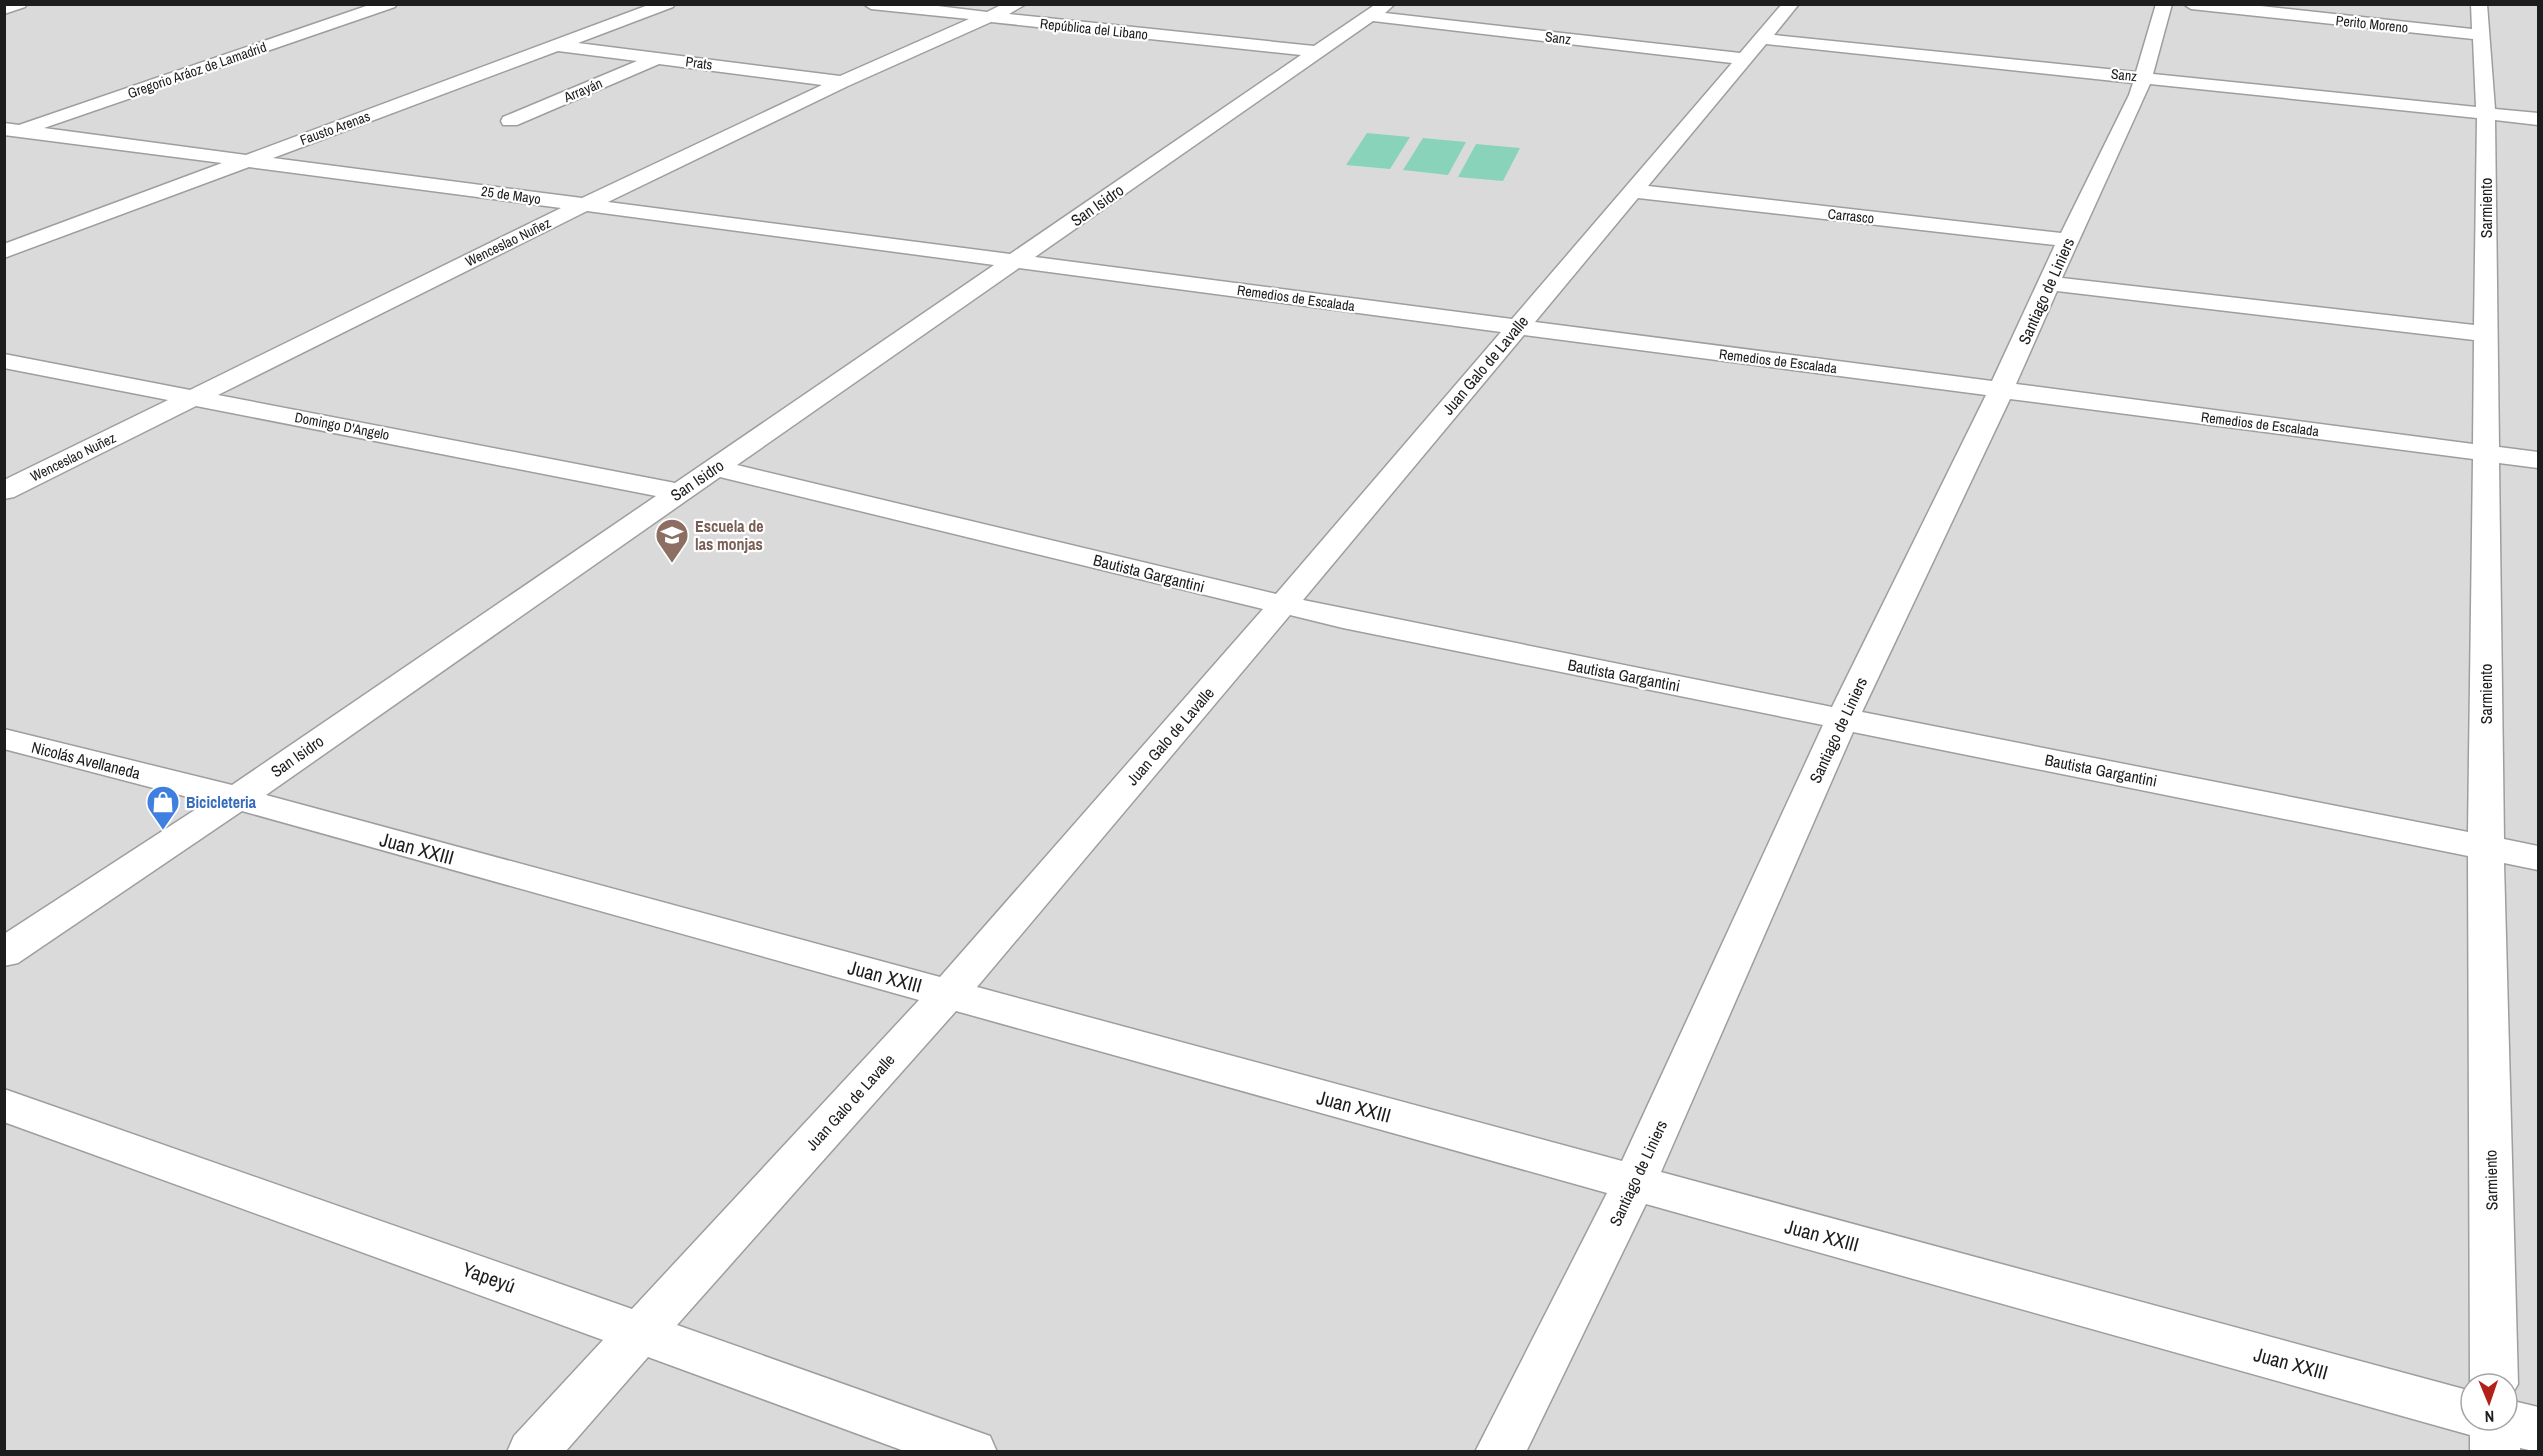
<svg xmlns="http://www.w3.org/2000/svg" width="2543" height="1456" font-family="'Archivo Narrow',sans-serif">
  <rect width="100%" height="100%" fill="#edeae4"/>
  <!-- residential -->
  <path fill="#dadada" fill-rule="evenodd" d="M 5,5 L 2538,5 L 2538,1451 L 5,1452 ZM 2471,1384 L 2507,1384 L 2507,1420 L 2471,1420 Z"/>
  <!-- pitch -->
  <g fill="#8ad3bb">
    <path d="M 1367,133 L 1410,137 L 1390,169 L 1346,165 Z"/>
    <path d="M 1423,138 L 1466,142 L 1448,175 L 1403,170 Z"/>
    <path d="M 1476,144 L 1520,148 L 1503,181 L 1458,177 Z"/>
  </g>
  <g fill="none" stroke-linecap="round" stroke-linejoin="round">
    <!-- minor casing -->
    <g stroke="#9e9e9e" stroke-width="3">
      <g id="minor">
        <path d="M 4,4 L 27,4 L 25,7 L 4,14 Z"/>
        <path d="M 372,4 L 397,4 L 395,7 L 44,128 L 246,155 L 651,4 L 675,4 L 673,7 L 578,43 L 840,76 L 969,19 L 871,9 L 863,4 L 921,4 L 987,12 L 1003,4 L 1026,4 L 1009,14 L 1314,46 L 1376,4 L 1395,4 L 1385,13 L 1740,53 L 1782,4 L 1799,4 L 1774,35 L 2136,72 L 2156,4 L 2172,4 L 2153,74 L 2476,107 L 2473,39 L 2191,9 L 2183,4 L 2242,4 L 2472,29 L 2471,4 L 2487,4 L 2495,109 L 2538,113 L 2538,125 L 2495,120 L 2499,447 L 2538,452 L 2538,468 L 2499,463 L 2504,839 L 2538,846 L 2538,870 L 2504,863 L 2518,1384 L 2509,1400 L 2538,1407 L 2538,1452 L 2520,1448 L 2520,1452 L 2470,1452 L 2470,1435 L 1646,1204 L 1526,1452 L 1475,1452 L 1607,1193 L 956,1011 L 677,1325 L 990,1436 L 997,1452 L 907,1452 L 648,1357 L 565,1452 L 507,1452 L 514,1436 L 603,1340 L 4,1122 L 4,1089 L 632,1309 L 919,1000 L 242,811 L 18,963 L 4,966 L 4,934 L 207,802 L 4,749 L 4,729 L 232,785 L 656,496 L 196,406 L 14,497 L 4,499 L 4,480 L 168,400 L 4,368 L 4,354 L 190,390 L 561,208 L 249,167 L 4,258 L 4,244 L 222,163 L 4,135 L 4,123 L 19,125 ZM 1373,21 L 1732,63 L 1512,319 L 1035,257 ZM 991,22 L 1301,55 L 1010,254 L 608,202 L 848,86 ZM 1766,44 L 2133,83 L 2129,95 L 2061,233 L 1648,186 ZM 558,51 L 637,61 L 503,117 L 501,121 L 503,125 L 517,125 L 659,64 L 822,85 L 582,198 L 273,158 ZM 2150,84 L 2477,118 L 2474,325 L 2062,278 ZM 1638,198 L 2055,245 L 1992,381 L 1535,322 ZM 587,211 L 994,265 L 675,483 L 218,395 ZM 1019,268 L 1501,332 L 1276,594 L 737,465 ZM 2057,291 L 2474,340 L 2473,444 L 2016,384 ZM 1524,335 L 1986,395 L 1832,707 L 1303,600 ZM 2010,399 L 2473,459 L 2468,832 L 1862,712 ZM 720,477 L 1263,609 L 940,977 L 266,795 ZM 1290,615 L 1343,628 L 1823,725 L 1622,1161 L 977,987 ZM 1853,732 L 2468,856 L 2470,1384 L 2471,1386 L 2471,1384 L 2507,1384 L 2507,1420 L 2471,1420 L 2471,1391 L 1661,1172 Z"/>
      </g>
    </g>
    <!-- minor -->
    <use href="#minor" fill="#fff" fill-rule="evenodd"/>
  </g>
  <!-- icons -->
  <defs>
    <g id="school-pin" transform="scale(1.725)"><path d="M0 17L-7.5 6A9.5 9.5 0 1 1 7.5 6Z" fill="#8d6e63" stroke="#fff"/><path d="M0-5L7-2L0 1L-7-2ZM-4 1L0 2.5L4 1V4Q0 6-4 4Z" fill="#fff"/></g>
    <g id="shop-pin" transform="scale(1.725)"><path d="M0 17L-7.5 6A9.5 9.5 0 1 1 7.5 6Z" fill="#3f7fe0" stroke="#fff"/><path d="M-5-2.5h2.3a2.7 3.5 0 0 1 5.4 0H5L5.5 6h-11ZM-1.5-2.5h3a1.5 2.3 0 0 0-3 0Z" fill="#fff"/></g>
  </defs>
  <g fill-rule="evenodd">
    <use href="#school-pin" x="672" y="535"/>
    <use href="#shop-pin" x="163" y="802"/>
  </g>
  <g text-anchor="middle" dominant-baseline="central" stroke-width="4.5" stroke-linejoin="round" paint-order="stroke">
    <!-- far-street labels -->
    <g font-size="14" fill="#1d1d1d" stroke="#fff">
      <text transform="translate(2372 24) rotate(6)">Perito Moreno</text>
      <text transform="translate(1094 29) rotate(6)">República del Libano</text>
      <text transform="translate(1558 38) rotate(7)">Sanz</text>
      <text transform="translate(699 63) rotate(7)">Prats</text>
      <text transform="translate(197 70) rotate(-19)">Gregorio Aráoz de Lamadrid</text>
      <text transform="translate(2124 75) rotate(6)">Sanz</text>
      <text transform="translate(583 90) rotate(-23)">Arrayán</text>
      <text transform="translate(335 128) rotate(-20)">Fausto Arenas</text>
      <text transform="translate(511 195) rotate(8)">25 de Mayo</text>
      <text transform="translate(1851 216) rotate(6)">Carrasco</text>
      <text transform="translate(508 242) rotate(-26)">Wenceslao Nuñez</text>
      <text transform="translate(1296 298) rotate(8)">Remedios de Escalada</text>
      <text transform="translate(1778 361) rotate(7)">Remedios de Escalada</text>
      <text transform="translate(2260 424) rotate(7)">Remedios de Escalada</text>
      <text transform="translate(342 426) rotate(11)">Domingo D'Angelo</text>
      <text transform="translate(73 457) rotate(-26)">Wenceslao Nuñez</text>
    </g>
    <!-- street labels -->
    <g font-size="16" fill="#1d1d1d" stroke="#fff">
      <text transform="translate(1097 205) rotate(-35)">San Isidro</text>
      <text transform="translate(2486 208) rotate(-90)">Sarmiento</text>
      <text transform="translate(2046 291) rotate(-66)">Santiago de Liniers</text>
      <text transform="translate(1485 365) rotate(-50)">Juan Galo de Lavalle</text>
      <text transform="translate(697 480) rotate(-34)">San Isidro</text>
      <text transform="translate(1149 573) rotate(14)">Bautista Gargantini</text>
      <text transform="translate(1624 675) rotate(11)">Bautista Gargantini</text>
      <text transform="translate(2486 694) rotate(-90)">Sarmiento</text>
      <text transform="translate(1838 730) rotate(-65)">Santiago de Liniers</text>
      <text transform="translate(1170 736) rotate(-49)">Juan Galo de Lavalle</text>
      <text transform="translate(297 756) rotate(-35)">San Isidro</text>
      <text transform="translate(86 760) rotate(14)">Nicolás Avellaneda</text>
      <text transform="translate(2101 770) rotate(11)">Bautista Gargantini</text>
      <text transform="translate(850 1102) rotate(-48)">Juan Galo de Lavalle</text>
      <text transform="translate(1638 1173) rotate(-65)">Santiago de Liniers</text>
      <text transform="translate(2491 1180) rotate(-91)">Sarmiento</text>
    </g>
    <!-- education labels -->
    <g font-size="16" font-weight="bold" fill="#785e54" stroke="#fff" text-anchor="start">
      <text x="695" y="526">Escuela de<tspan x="695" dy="18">las monjas</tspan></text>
    </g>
    <!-- shop labels -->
    <g font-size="16" font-weight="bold" fill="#366cbe" stroke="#fff" text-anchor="start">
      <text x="186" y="802">Bicicleteria</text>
    </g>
    <!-- near-street labels -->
    <g font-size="20" fill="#1d1d1d" stroke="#fff">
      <text transform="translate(417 848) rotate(15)">Juan XXIII</text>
      <text transform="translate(885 976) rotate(15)">Juan XXIII</text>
      <text transform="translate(1354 1106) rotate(15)">Juan XXIII</text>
      <text transform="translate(1822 1235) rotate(15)">Juan XXIII</text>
      <text transform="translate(489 1277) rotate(20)">Yapeyú</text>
      <text transform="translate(2291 1363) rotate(15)">Juan XXIII</text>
    </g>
  </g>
  <!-- border -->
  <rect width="2543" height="1456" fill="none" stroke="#1d1d1d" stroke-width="12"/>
  <!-- north arrow -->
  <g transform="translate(2489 1402) rotate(178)"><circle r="28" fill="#ffffff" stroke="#a5a5a5" stroke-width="1.5"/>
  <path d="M0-4.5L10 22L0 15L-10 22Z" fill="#b12118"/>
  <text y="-9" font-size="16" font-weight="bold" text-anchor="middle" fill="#1d1d1d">N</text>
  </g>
</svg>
